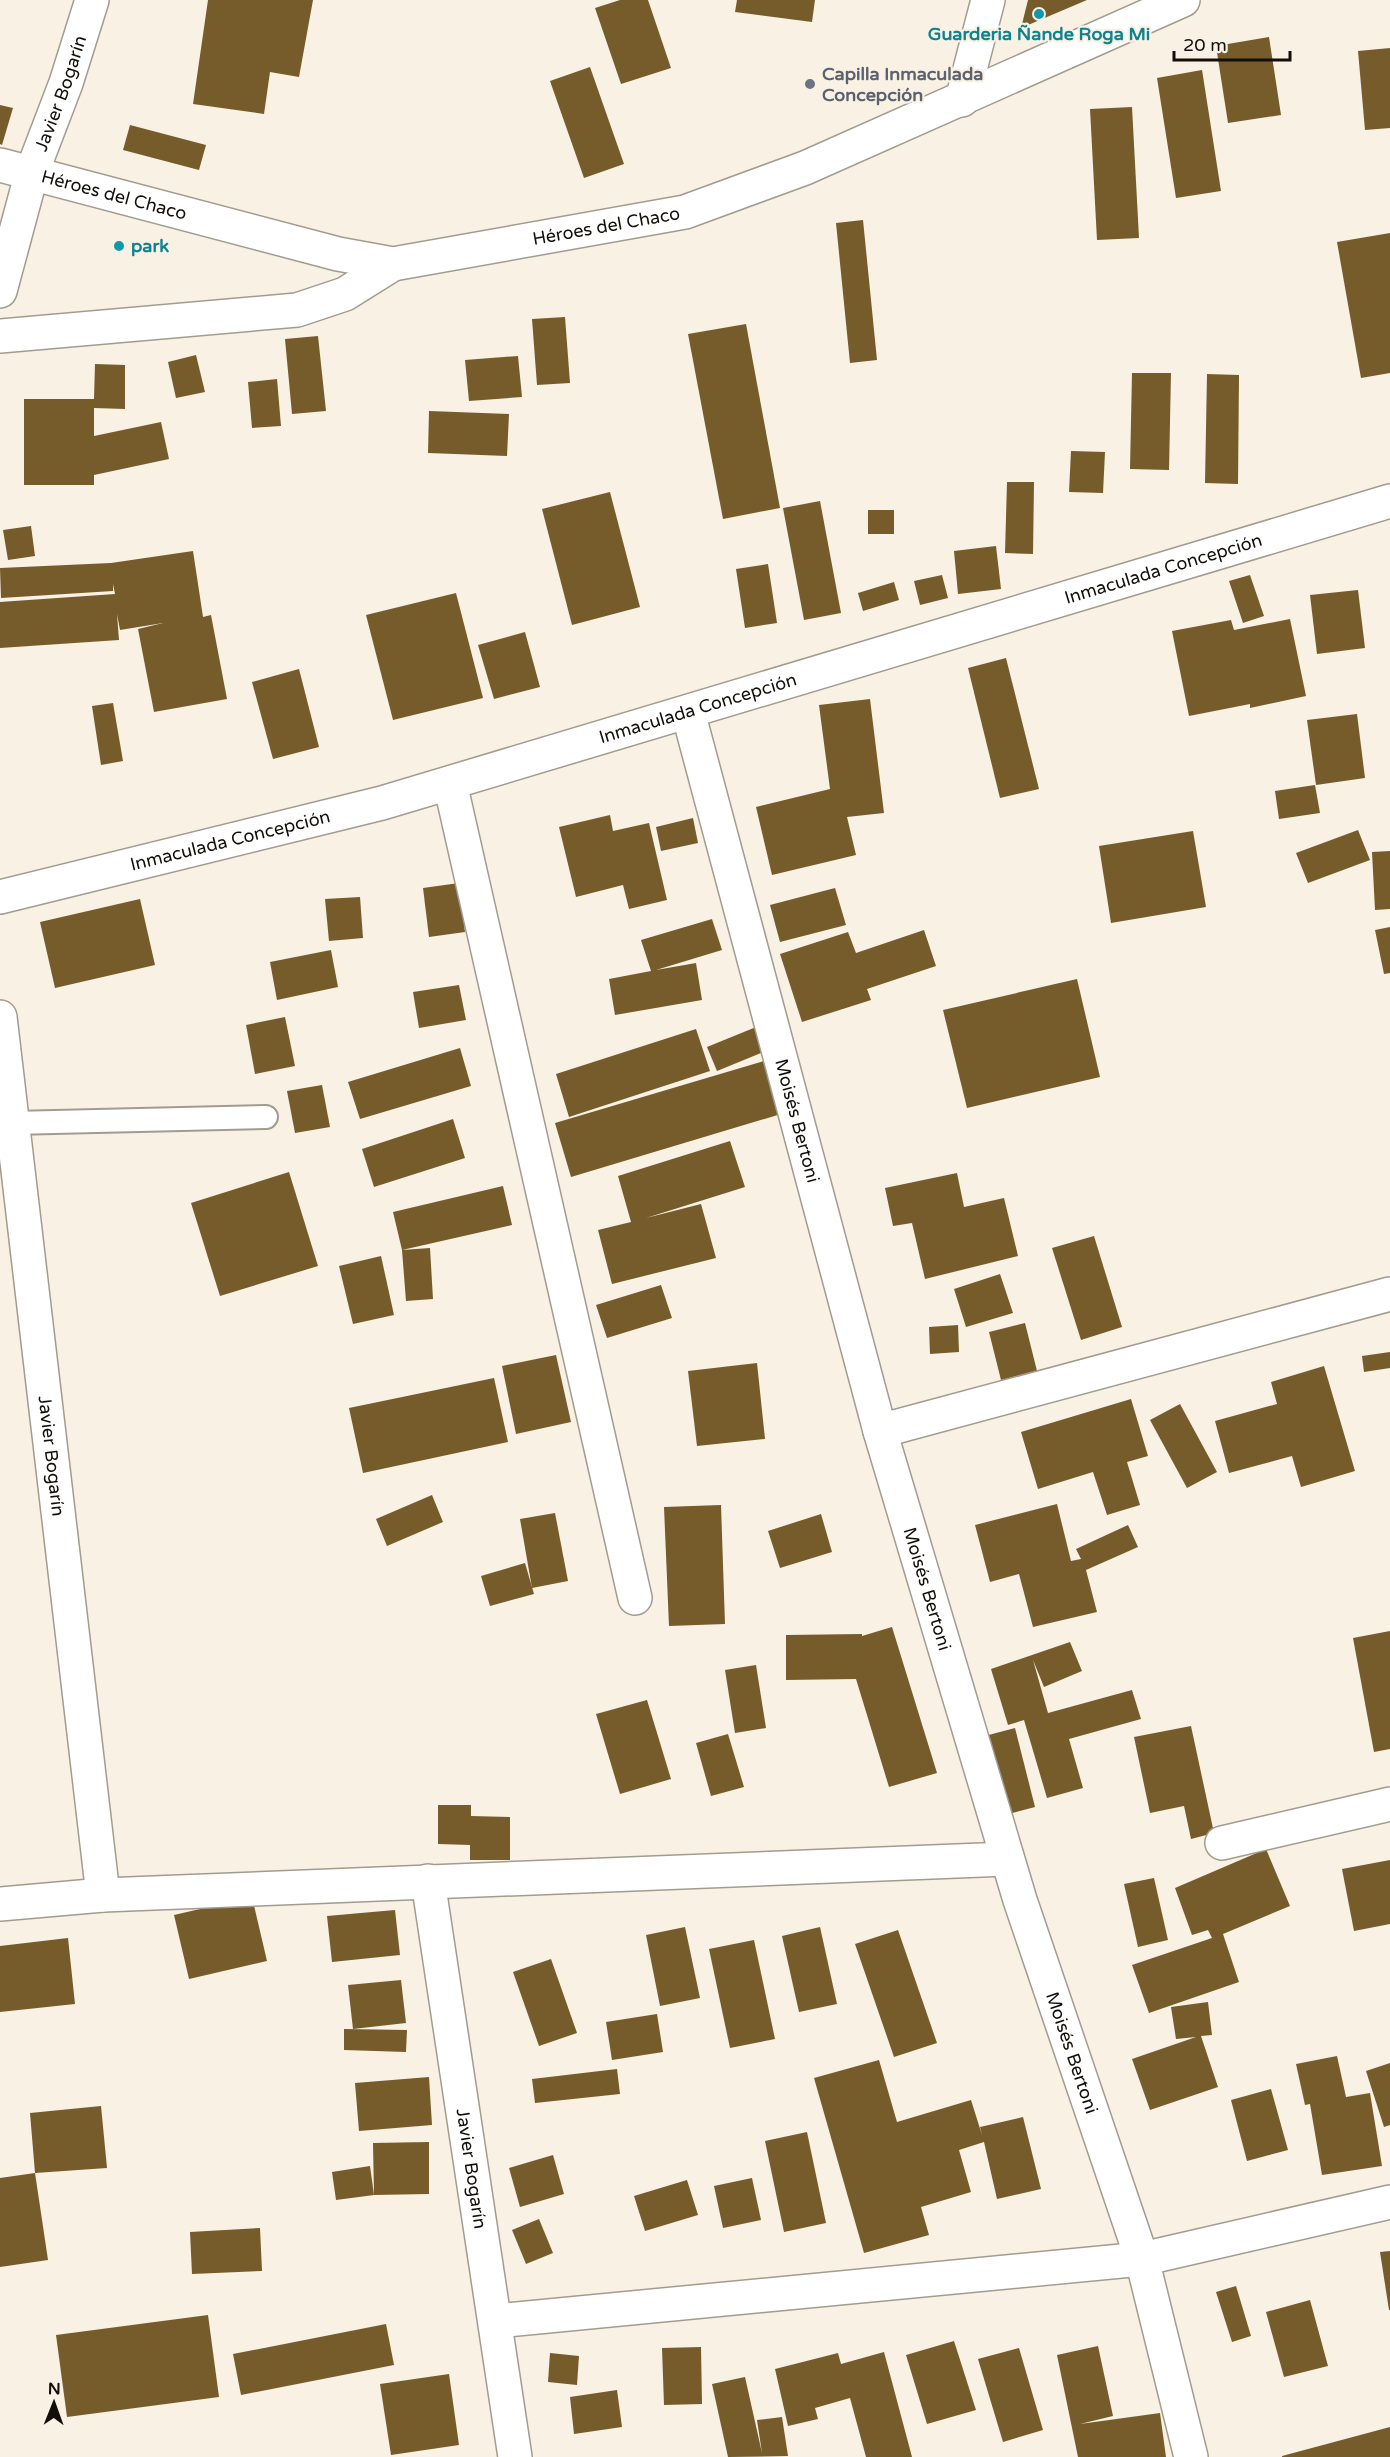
<svg xmlns="http://www.w3.org/2000/svg" width="1390" height="2457" font-family="'Varela Round',sans-serif">
  <rect width="100%" height="100%" fill="#f8f1e4"/>
  <!-- building -->
  <g fill="#765c2b">
    <path d="M 208,0 L 313,0 L 299,77 L 270,72 L 264,114 L 193,104 Z"/>
    <path d="M 620,0 L 648,0 L 671,68 L 621,84 L 595,8 Z"/>
    <path d="M 737,0 L 815,0 L 812,22 L 735,12 Z"/>
    <path d="M 1028,0 L 1087,0 L 1021,28 Z"/>
    <path d="M 1269,37 L 1281,115 L 1228,123 L 1216,46 Z"/>
    <path d="M 1390,48 L 1390,128 L 1365,130 L 1358,51 Z"/>
    <path d="M 590,67 L 624,164 L 584,178 L 550,81 Z"/>
    <path d="M 1202,70 L 1221,191 L 1176,198 L 1157,78 Z"/>
    <path d="M 0,105 L 13,108 L 2,145 L 0,144 Z"/>
    <path d="M 1132,107 L 1139,238 L 1097,240 L 1090,109 Z"/>
    <path d="M 130,125 L 206,145 L 199,170 L 123,150 Z"/>
    <path d="M 863,220 L 877,360 L 850,363 L 836,223 Z"/>
    <path d="M 1390,233 L 1390,373 L 1361,378 L 1337,242 Z"/>
    <path d="M 565,317 L 570,383 L 537,385 L 532,319 Z"/>
    <path d="M 746,324 L 780,508 L 723,519 L 688,334 Z"/>
    <path d="M 318,336 L 326,411 L 292,414 L 285,339 Z"/>
    <path d="M 196,355 L 205,392 L 176,398 L 168,362 Z"/>
    <path d="M 518,356 L 522,397 L 469,401 L 465,360 Z"/>
    <path d="M 95,364 L 125,365 L 125,409 L 94,408 L 94,436 L 161,422 L 169,459 L 94,475 L 94,485 L 24,485 L 24,399 L 94,399 Z"/>
    <path d="M 1132,373 L 1171,373 L 1169,470 L 1130,469 Z"/>
    <path d="M 1207,374 L 1239,375 L 1238,484 L 1205,483 Z"/>
    <path d="M 277,379 L 281,426 L 252,428 L 248,382 Z"/>
    <path d="M 429,411 L 509,414 L 507,456 L 428,453 Z"/>
    <path d="M 1071,451 L 1105,452 L 1103,493 L 1069,492 Z"/>
    <path d="M 1007,482 L 1034,482 L 1033,554 L 1005,553 Z"/>
    <path d="M 610,492 L 640,607 L 572,625 L 542,509 Z"/>
    <path d="M 820,501 L 841,613 L 804,620 L 783,508 Z"/>
    <rect x="868" y="510" width="26" height="24"/>
    <path d="M 31,526 L 35,556 L 8,560 L 3,530 Z"/>
    <path d="M 996,546 L 1001,589 L 958,594 L 954,551 Z"/>
    <path d="M 193,551 L 203,617 L 211,615 L 227,699 L 154,712 L 138,629 L 163,623 L 120,630 L 117,614 L 119,640 L 0,648 L 0,602 L 115,594 L 113,584 L 113,591 L 1,598 L 0,568 L 111,563 Z"/>
    <path d="M 768,564 L 777,623 L 745,628 L 736,569 Z"/>
    <path d="M 942,575 L 948,598 L 920,605 L 914,581 Z"/>
    <path d="M 1250,575 L 1264,616 L 1243,623 L 1229,581 Z"/>
    <path d="M 894,582 L 899,600 L 863,611 L 858,593 Z"/>
    <path d="M 1358,590 L 1365,648 L 1317,654 L 1310,595 Z"/>
    <path d="M 456,593 L 483,698 L 393,720 L 366,615 Z"/>
    <path d="M 1290,619 L 1306,696 L 1250,708 L 1250,704 L 1189,716 L 1172,631 L 1231,620 L 1234,630 Z"/>
    <path d="M 525,632 L 540,687 L 494,699 L 478,645 Z"/>
    <path d="M 1006,658 L 1039,789 L 1000,798 L 968,668 Z"/>
    <path d="M 299,669 L 319,747 L 273,759 L 252,682 Z"/>
    <path d="M 870,699 L 884,813 L 847,817 L 856,855 L 772,875 L 756,807 L 830,789 L 819,705 Z"/>
    <path d="M 113,703 L 123,761 L 101,765 L 92,706 Z"/>
    <path d="M 1357,714 L 1365,778 L 1316,785 L 1307,720 Z"/>
    <path d="M 1315,785 L 1320,813 L 1279,819 L 1275,791 Z"/>
    <path d="M 610,815 L 613,831 L 649,823 L 667,900 L 629,909 L 623,885 L 576,897 L 559,827 Z"/>
    <path d="M 693,818 L 698,843 L 661,851 L 656,827 Z"/>
    <path d="M 1358,830 L 1370,860 L 1308,883 L 1296,853 Z"/>
    <path d="M 1193,831 L 1206,907 L 1111,923 L 1099,846 Z"/>
    <path d="M 1390,851 L 1390,909 L 1375,910 L 1372,852 Z"/>
    <path d="M 459,883 L 465,932 L 429,937 L 423,888 Z"/>
    <path d="M 835,888 L 846,925 L 780,942 L 770,905 Z"/>
    <path d="M 360,897 L 363,938 L 329,941 L 325,899 Z"/>
    <path d="M 140,899 L 155,965 L 55,988 L 40,922 Z"/>
    <path d="M 712,919 L 722,950 L 656,970 L 696,963 L 702,1000 L 615,1015 L 609,979 L 651,971 L 641,940 Z"/>
    <path d="M 1390,927 L 1390,973 L 1384,974 L 1375,930 Z"/>
    <path d="M 924,930 L 936,966 L 867,989 L 871,1000 L 802,1022 L 780,954 L 848,932 L 856,953 Z"/>
    <path d="M 331,950 L 338,987 L 277,1000 L 270,962 Z"/>
    <path d="M 1077,979 L 1100,1077 L 967,1108 L 943,1010 Z"/>
    <path d="M 459,985 L 466,1020 L 419,1028 L 413,992 Z"/>
    <path d="M 285,1017 L 295,1066 L 255,1074 L 246,1025 Z"/>
    <path d="M 761,1025 L 771,1049 L 717,1071 L 707,1047 Z"/>
    <path d="M 696,1029 L 710,1071 L 569,1117 L 556,1074 Z"/>
    <path d="M 460,1048 L 471,1086 L 360,1119 L 348,1082 Z"/>
    <path d="M 764,1061 L 781,1114 L 571,1177 L 555,1123 Z"/>
    <path d="M 322,1085 L 330,1127 L 295,1133 L 287,1091 Z"/>
    <path d="M 453,1119 L 465,1158 L 374,1187 L 362,1149 Z"/>
    <path d="M 730,1141 L 745,1187 L 646,1218 L 701,1204 L 716,1258 L 612,1284 L 598,1230 L 631,1222 L 618,1176 Z"/>
    <path d="M 289,1172 L 318,1266 L 220,1296 L 191,1203 Z"/>
    <path d="M 957,1173 L 964,1207 L 1004,1198 L 1018,1256 L 925,1279 L 912,1223 L 893,1226 L 885,1188 Z"/>
    <path d="M 503,1186 L 512,1225 L 402,1250 L 430,1248 L 433,1299 L 406,1301 L 402,1250 L 393,1212 Z"/>
    <path d="M 1094,1236 L 1122,1327 L 1081,1340 L 1052,1248 Z"/>
    <path d="M 381,1256 L 394,1315 L 353,1324 L 339,1266 Z"/>
    <path d="M 1000,1274 L 1013,1313 L 966,1327 L 954,1289 Z"/>
    <path d="M 661,1285 L 672,1318 L 607,1338 L 596,1305 Z"/>
    <path d="M 1025,1323 L 1037,1371 L 1001,1380 L 989,1332 Z"/>
    <path d="M 958,1325 L 959,1352 L 930,1354 L 929,1327 Z"/>
    <path d="M 1390,1352 L 1390,1368 L 1364,1372 L 1362,1356 Z"/>
    <path d="M 556,1355 L 571,1422 L 516,1434 L 502,1366 Z"/>
    <path d="M 757,1363 L 765,1439 L 697,1446 L 688,1371 Z"/>
    <path d="M 1324,1366 L 1355,1471 L 1301,1487 L 1292,1456 L 1229,1473 L 1215,1421 L 1277,1404 L 1271,1382 Z"/>
    <path d="M 494,1378 L 508,1442 L 363,1473 L 349,1408 Z"/>
    <path d="M 1131,1399 L 1148,1456 L 1127,1462 L 1140,1505 L 1107,1515 L 1093,1472 L 1038,1489 L 1021,1432 Z"/>
    <path d="M 1180,1404 L 1217,1472 L 1187,1488 L 1150,1420 Z"/>
    <path d="M 432,1495 L 443,1522 L 387,1546 L 376,1519 Z"/>
    <path d="M 1057,1504 L 1071,1561 L 1081,1559 L 1076,1549 L 1128,1525 L 1138,1547 L 1086,1570 L 1097,1612 L 1033,1627 L 1019,1574 L 990,1582 L 975,1525 Z"/>
    <path d="M 721,1505 L 725,1624 L 669,1626 L 664,1507 Z"/>
    <path d="M 555,1513 L 568,1581 L 532,1588 L 520,1519 Z"/>
    <path d="M 821,1514 L 832,1552 L 780,1568 L 768,1531 Z"/>
    <path d="M 525,1563 L 534,1594 L 490,1606 L 481,1576 Z"/>
    <path d="M 892,1627 L 937,1773 L 889,1787 L 856,1679 L 786,1680 L 786,1635 L 862,1634 L 862,1636 Z"/>
    <path d="M 1390,1631 L 1390,1749 L 1374,1752 L 1353,1638 Z"/>
    <path d="M 1070,1642 L 1082,1671 L 1044,1687 L 1033,1660 L 1048,1713 L 1132,1690 L 1141,1719 L 1069,1739 L 1083,1788 L 1047,1798 L 1024,1720 L 1008,1725 L 991,1669 Z"/>
    <path d="M 756,1665 L 766,1728 L 735,1733 L 725,1670 Z"/>
    <path d="M 647,1700 L 671,1779 L 620,1794 L 596,1714 Z"/>
    <path d="M 1191,1726 L 1214,1833 L 1191,1839 L 1184,1806 L 1150,1813 L 1134,1737 Z"/>
    <path d="M 1015,1728 L 1035,1807 L 1001,1816 L 981,1737 Z"/>
    <path d="M 728,1734 L 744,1787 L 711,1796 L 696,1743 Z"/>
    <path d="M 438,1805 L 471,1805 L 471,1816 L 510,1817 L 510,1860 L 470,1860 L 470,1845 L 438,1844 Z"/>
    <path d="M 1266,1849 L 1290,1906 L 1223,1934 L 1239,1982 L 1149,2013 L 1132,1965 L 1212,1938 L 1208,1930 L 1192,1935 L 1175,1888 Z"/>
    <path d="M 1390,1860 L 1390,1924 L 1354,1931 L 1342,1869 Z"/>
    <path d="M 1154,1878 L 1168,1940 L 1138,1947 L 1124,1884 Z"/>
    <path d="M 252,1897 L 267,1961 L 189,1979 L 174,1915 Z"/>
    <path d="M 395,1910 L 400,1955 L 332,1962 L 327,1916 Z"/>
    <path d="M 685,1927 L 700,1998 L 660,2006 L 646,1935 Z"/>
    <path d="M 820,1927 L 837,2004 L 799,2012 L 782,1936 Z"/>
    <path d="M 898,1930 L 937,2043 L 894,2057 L 855,1944 Z"/>
    <path d="M 68,1938 L 75,2004 L 0,2012 L 0,1946 Z"/>
    <path d="M 754,1940 L 775,2039 L 730,2048 L 709,1949 Z"/>
    <path d="M 551,1959 L 577,2033 L 539,2046 L 513,1972 Z"/>
    <path d="M 401,1980 L 406,2023 L 353,2029 L 348,1985 Z"/>
    <path d="M 1208,2002 L 1212,2035 L 1201,2036 L 1218,2087 L 1150,2110 L 1132,2059 L 1196,2037 L 1176,2039 L 1171,2007 Z"/>
    <path d="M 657,2014 L 663,2052 L 612,2060 L 606,2022 Z"/>
    <path d="M 344,2029 L 407,2030 L 406,2052 L 344,2050 Z"/>
    <path d="M 1337,2056 L 1346,2097 L 1370,2093 L 1382,2166 L 1322,2175 L 1310,2104 L 1305,2105 L 1296,2064 Z"/>
    <path d="M 879,2060 L 897,2122 L 971,2100 L 982,2135 L 980,2127 L 1023,2117 L 1041,2189 L 997,2199 L 984,2142 L 959,2150 L 971,2192 L 921,2207 L 929,2235 L 864,2253 L 814,2078 Z"/>
    <path d="M 1390,2063 L 1390,2125 L 1384,2127 L 1366,2071 Z"/>
    <path d="M 617,2069 L 620,2094 L 535,2103 L 532,2079 Z"/>
    <path d="M 429,2077 L 432,2125 L 359,2131 L 355,2083 Z"/>
    <path d="M 1271,2089 L 1288,2150 L 1247,2161 L 1231,2100 Z"/>
    <path d="M 101,2106 L 107,2168 L 35,2173 L 30,2113 Z"/>
    <path d="M 807,2132 L 826,2223 L 784,2232 L 765,2141 Z"/>
    <path d="M 429,2142 L 429,2194 L 374,2195 L 373,2143 Z"/>
    <path d="M 553,2155 L 564,2194 L 520,2207 L 509,2168 Z"/>
    <path d="M 370,2166 L 374,2195 L 336,2200 L 332,2172 Z"/>
    <path d="M 35,2173 L 48,2260 L 0,2267 L 0,2178 Z"/>
    <path d="M 752,2178 L 761,2220 L 723,2228 L 714,2186 Z"/>
    <path d="M 687,2180 L 698,2215 L 645,2231 L 634,2196 Z"/>
    <path d="M 539,2219 L 553,2253 L 526,2264 L 512,2230 Z"/>
    <path d="M 260,2228 L 262,2271 L 192,2274 L 190,2232 Z"/>
    <path d="M 1390,2251 L 1390,2310 L 1389,2310 L 1380,2252 Z"/>
    <path d="M 1236,2286 L 1251,2336 L 1232,2342 L 1216,2292 Z"/>
    <path d="M 1310,2300 L 1328,2366 L 1284,2377 L 1266,2312 Z"/>
    <path d="M 208,2315 L 219,2397 L 67,2417 L 56,2335 Z"/>
    <path d="M 386,2324 L 394,2365 L 241,2395 L 233,2354 Z"/>
    <path d="M 954,2341 L 976,2410 L 927,2424 L 906,2355 Z"/>
    <path d="M 1098,2346 L 1113,2416 L 1080,2424 L 1160,2413 L 1166,2457 L 1078,2457 L 1057,2355 Z"/>
    <path d="M 701,2347 L 702,2404 L 664,2405 L 662,2348 Z"/>
    <path d="M 1019,2348 L 1043,2430 L 1003,2442 L 978,2359 Z"/>
    <path d="M 884,2352 L 912,2457 L 866,2457 L 850,2398 L 815,2408 L 818,2419 L 788,2426 L 775,2369 L 838,2353 L 841,2364 Z"/>
    <path d="M 550,2353 L 579,2356 L 577,2385 L 548,2382 Z"/>
    <path d="M 449,2374 L 459,2445 L 391,2455 L 380,2384 Z"/>
    <path d="M 745,2377 L 762,2453 L 757,2420 L 782,2417 L 788,2456 L 728,2457 L 712,2384 Z"/>
    <path d="M 617,2390 L 622,2427 L 574,2434 L 570,2397 Z"/>
    <path d="M 1390,2427 L 1390,2457 L 1282,2457 L 1282,2456 Z"/>
  </g>
  <g fill="none" stroke-linecap="round" stroke-linejoin="round">
    <!-- lane casing -->
    <g stroke="#a29c90" stroke-width="26">
      <path id="lane" d="M 12,1123 L 266,1117"/>
    </g>
    <!-- street casing -->
    <g stroke="#a29c90" stroke-width="36">
      <g id="street">
        <path d="M 962,100 L 988,0"/>
        <path id="s1" d="M 0,165 L 338,254 L 393,264 L 685,212 L 805,168 L 1183,0"/>
        <path id="s2" d="M 0,291 L 32,172 L 66,83 L 92,0"/>
        <path d="M 0,336 L 297,310 L 345,294 L 393,264"/>
        <path id="s3" d="M 688,712 L 880,1431 L 1020,1900 L 1142,2259 L 1191,2457"/>
        <path d="M 450,783 L 635,1598"/>
        <path id="s4" d="M 0,897 L 382,803 L 1390,501"/>
        <path id="s5" d="M 0,1017 L 103,1895"/>
        <path d="M 880,1431 L 1390,1294"/>
        <path d="M 1222,1843 L 1390,1804"/>
        <path id="s6" d="M 428,1881 L 515,2457"/>
        <path d="M 0,1904 L 103,1895 L 1007,1859"/>
        <path d="M 496,2321 L 1142,2259 L 1390,2202"/>
      </g>
    </g>
    <!-- lane -->
    <use href="#lane" stroke="#fff" stroke-width="22"/>
    <!-- street -->
    <use href="#street" stroke="#fff" stroke-width="33"/>
  </g>
  <!-- markers -->
  <g fill="#0f9aa8" stroke="#f8f1e4" stroke-width="2">
    <circle cx="1039" cy="14" r="6"/>
    <circle cx="119" cy="246" r="6"/>
  </g>
  <circle fill="#6b7280" stroke="#f8f1e4" stroke-width="2" cx="810" cy="84" r="6"/>
  <g text-anchor="middle" dominant-baseline="central" stroke-width="4.5" stroke-linejoin="round" paint-order="stroke">
    <!-- culture labels -->
    <g font-size="18" font-weight="bold" fill="#0d838f" stroke="#f8f1e4">
      <text x="1039" y="34">Guarderia Ñande Roga Mi</text>
      <text x="131" y="246" text-anchor="start">park</text>
    </g>
    <!-- worship labels -->
    <g font-size="18" font-weight="bold" fill="#5b616d" stroke="#f8f1e4" text-anchor="start">
      <text x="822" y="74">Capilla Inmaculada<tspan x="822" dy="21">Concepción</tspan></text>
    </g>
    <!-- street labels -->
    <g font-size="18" fill="#120f0b" stroke="#f8f1e4">
      <text stroke="none"><textPath href="#s2" startOffset="207">Javier Bogarín</textPath></text>
      <text stroke="none"><textPath href="#s1" startOffset="118">Héroes del Chaco</textPath></text>
      <text stroke="none"><textPath href="#s1" startOffset="622">Héroes del Chaco</textPath></text>
      <text stroke="none"><textPath href="#s4" startOffset="1209">Inmaculada Concepción</textPath></text>
      <text stroke="none"><textPath href="#s4" startOffset="723">Inmaculada Concepción</textPath></text>
      <text stroke="none"><textPath href="#s4" startOffset="237">Inmaculada Concepción</textPath></text>
      <text stroke="none"><textPath href="#s3" startOffset="423">Moisés Bertoni</textPath></text>
      <text stroke="none"><textPath href="#s5" startOffset="442">Javier Bogarín</textPath></text>
      <text stroke="none"><textPath href="#s3" startOffset="909">Moisés Bertoni</textPath></text>
      <text stroke="none"><textPath href="#s3" startOffset="1395">Moisés Bertoni</textPath></text>
      <text stroke="none"><textPath href="#s6" startOffset="291">Javier Bogarín</textPath></text>
    </g>
  </g>
  <!-- north arrow -->
  <g transform="translate(54 2403) rotate(1)" stroke="#f8f1e4" stroke-width="4.5" paint-order="stroke">
  <path d="M0-4.5L10 22L0 15L-10 22Z" fill="#120f0b"/>
  <text y="-9" font-size="16" font-weight="bold" text-anchor="middle" fill="#120f0b">N</text>
  </g>
  <!-- scale -->
  <path d="M1174 51v9h116v-9" fill="none" stroke="#120f0b" stroke-width="3"/>
  <text x="1183" y="51" font-size="18" fill="#120f0b" stroke="#f8f1e4" stroke-width="4.5" paint-order="stroke">20 m</text>
</svg>
